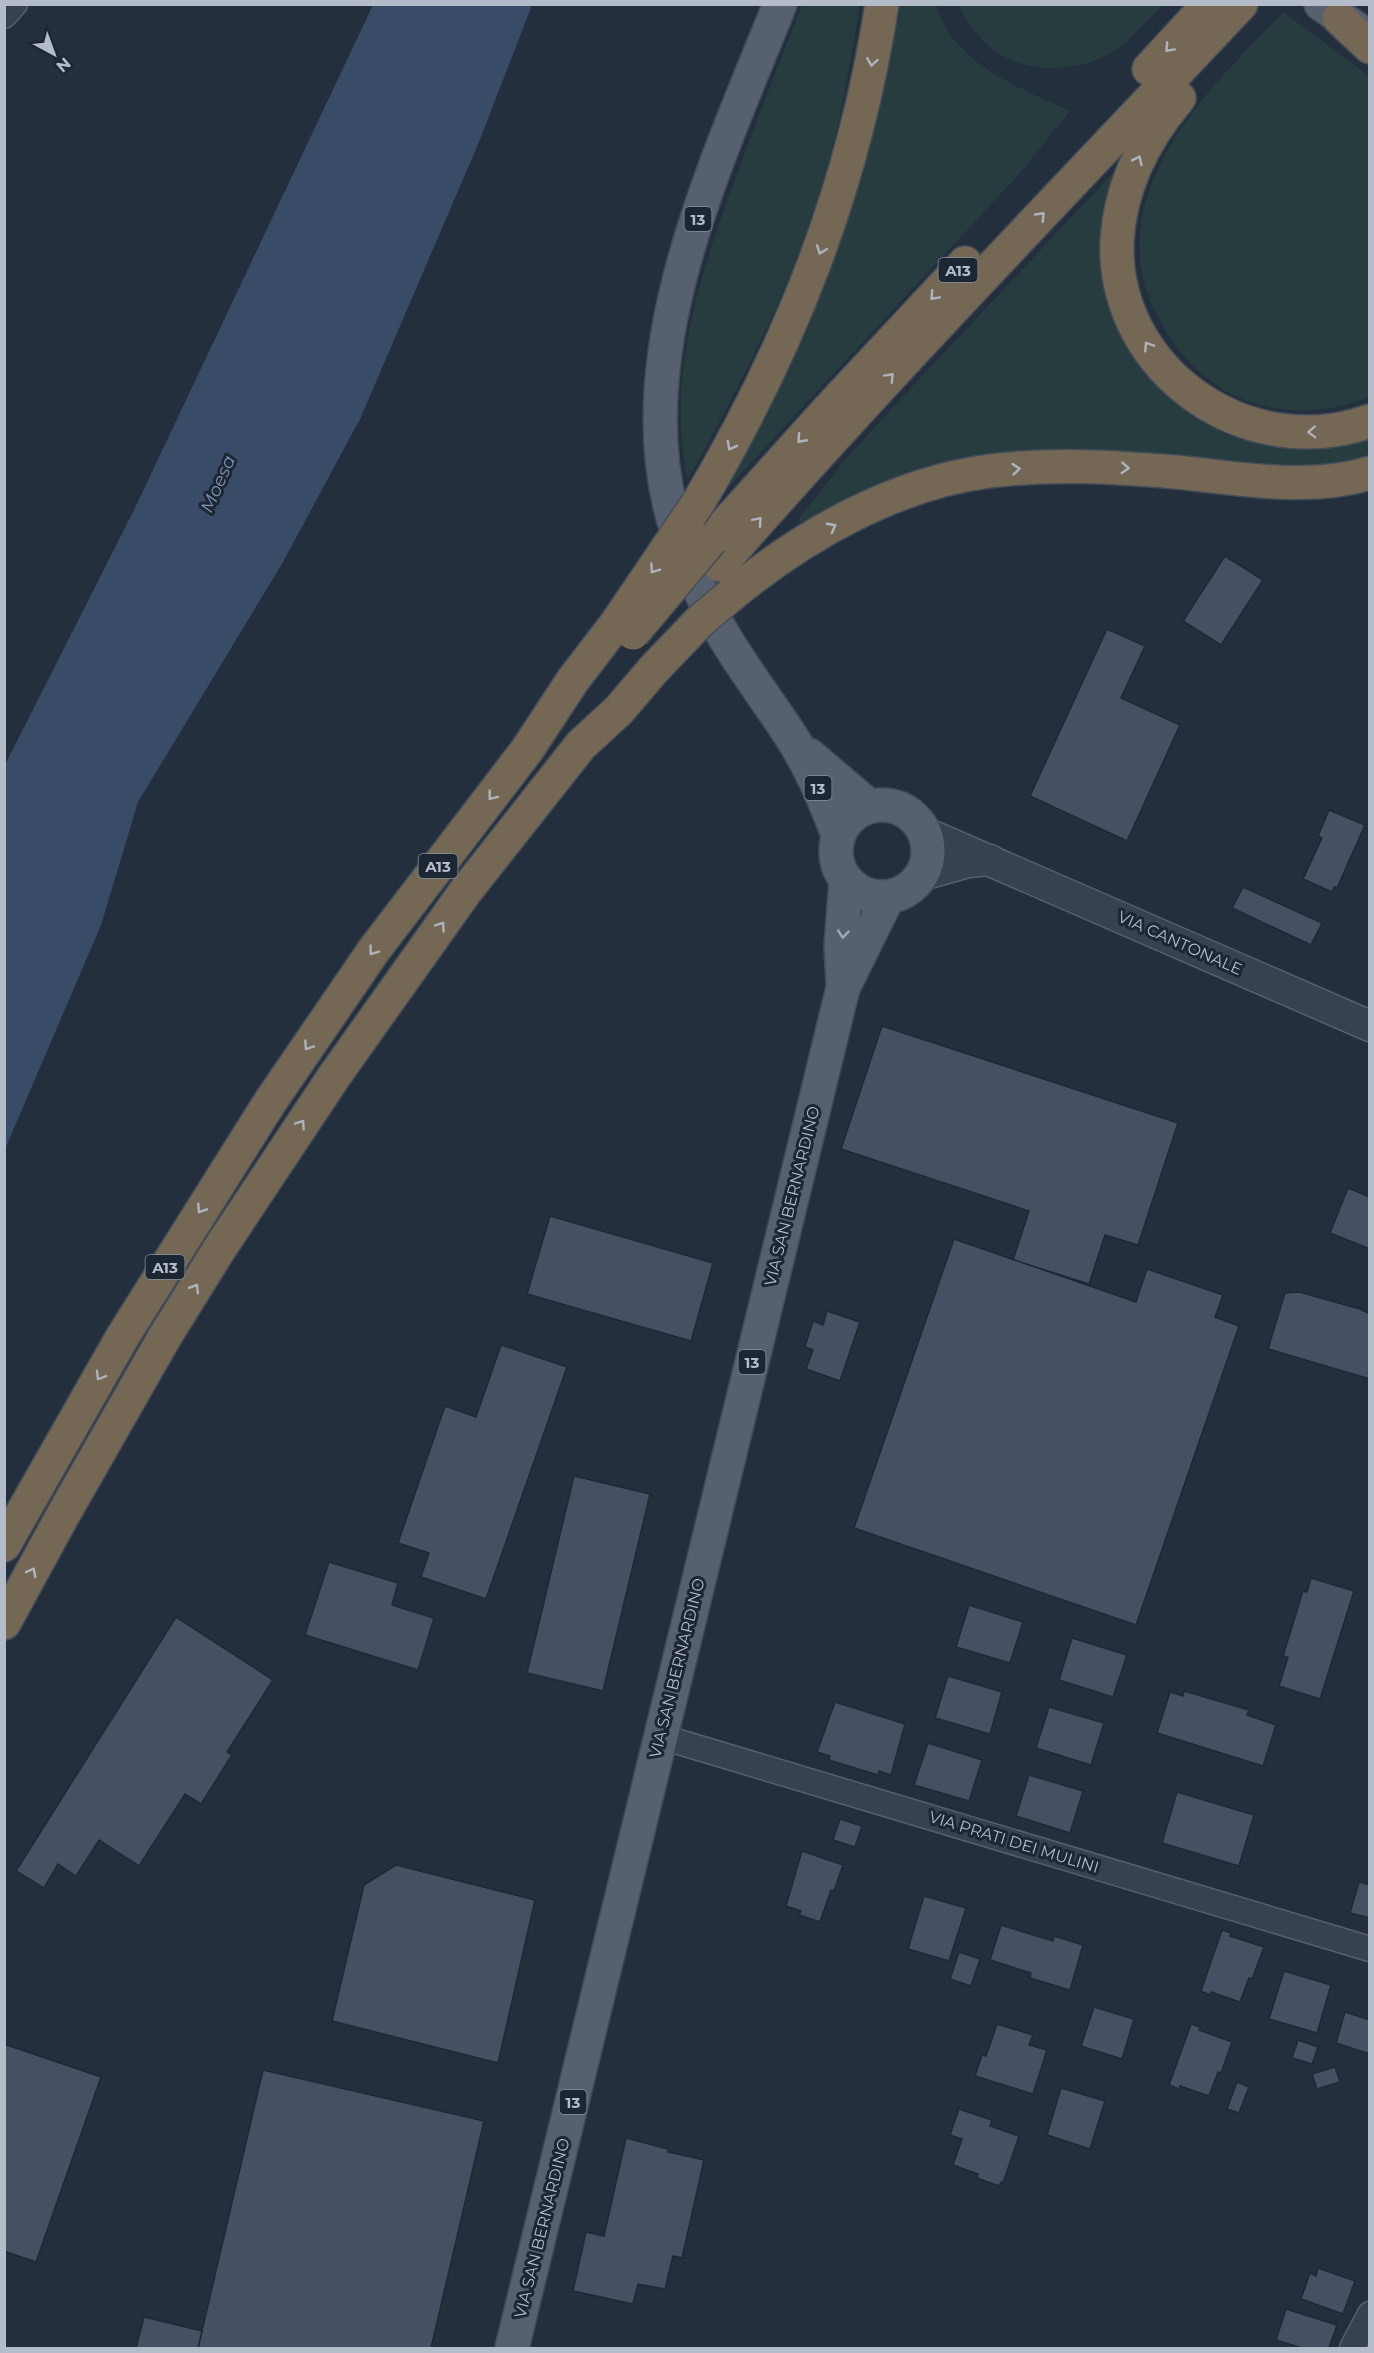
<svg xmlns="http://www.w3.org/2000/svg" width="1374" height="2353" font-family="Montserrat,sans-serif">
  <rect width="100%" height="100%" fill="#242f3e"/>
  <!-- green -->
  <g fill="#263c3f">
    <path d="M 802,5 L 860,5 C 851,55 844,106 830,156 C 799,271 746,376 688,479 C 663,372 707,253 745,153 C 763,103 783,54 802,5 Z"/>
    <path d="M 895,5 L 936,5 C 954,65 1019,87 1070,111 L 1021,172 L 720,496 Z"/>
    <path d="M 958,5 L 958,4 L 1163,5 C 1145,23 1128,45 1105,56 C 1074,72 1023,73 995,51 C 979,39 967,22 958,5 Z"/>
    <path d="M 1283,12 L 1369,76 L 1369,397 C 1284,430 1204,402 1160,321 C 1142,289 1135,252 1142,216 C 1160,133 1226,72 1283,12 Z"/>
    <path d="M 1113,173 L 1119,175 L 1108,208 L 1179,399 L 1369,433 L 1369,457 L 1348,463 L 1312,466 L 1102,452 L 802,525 L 798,520 L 844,461 L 896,404 Z"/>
  </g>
  <!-- water -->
  <path fill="#394c67" d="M 373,5 L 532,5 L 479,142 L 360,419 L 283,562 L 138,802 L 101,925 L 5,1149 L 5,765 L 134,510 Z"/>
  <!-- building -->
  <g fill="#455162" stroke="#1f2835" stroke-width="1.5">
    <path d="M 1225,556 L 1263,580 L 1221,645 L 1183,621 Z"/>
    <path d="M 1107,629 L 1145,646 L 1121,698 L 1180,725 L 1127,841 L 1030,796 Z"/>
    <path d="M 1329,810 L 1365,825 L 1337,888 L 1334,887 L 1332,892 L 1303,879 L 1322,838 L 1318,836 Z"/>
    <path d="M 1243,887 L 1322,923 L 1311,945 L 1232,908 Z"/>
    <path d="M 882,1026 L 1178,1123 L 1138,1245 L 1105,1235 L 1089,1284 L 1013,1260 L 1029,1211 L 841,1149 Z"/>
    <path d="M 1348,1188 L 1370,1197 L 1370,1249 L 1330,1233 Z"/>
    <path d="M 550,1216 L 713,1263 L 691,1341 L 527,1294 Z"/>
    <path d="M 954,1239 L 1136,1302 L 1147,1269 L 1223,1295 L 1215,1317 L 1239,1326 L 1136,1625 L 854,1528 Z"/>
    <path d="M 1299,1292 L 1360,1309 L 1370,1314 L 1370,1379 L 1268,1349 L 1285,1293 Z"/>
    <path d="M 827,1311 L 860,1322 L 840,1381 L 806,1369 L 813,1350 L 805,1347 L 813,1321 L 823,1325 Z"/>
    <path d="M 501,1345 L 567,1367 L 486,1599 L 421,1577 L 429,1553 L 398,1543 L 445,1406 L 476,1417 Z"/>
    <path d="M 574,1476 L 650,1494 L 603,1691 L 527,1673 Z"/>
    <path d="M 329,1562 L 398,1583 L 392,1605 L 434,1618 L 418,1670 L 305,1635 Z"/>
    <path d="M 1311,1578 L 1354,1591 L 1320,1699 L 1279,1686 L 1288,1657 L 1283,1656 L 1303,1591 L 1307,1592 Z"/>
    <path d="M 969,1605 L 1023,1622 L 1010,1663 L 956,1647 Z"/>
    <path d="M 176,1617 L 273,1680 L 227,1752 L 232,1755 L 201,1804 L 185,1794 L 139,1866 L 99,1840 L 76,1876 L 58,1864 L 44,1888 L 16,1871 Z"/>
    <path d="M 1072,1638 L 1127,1655 L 1113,1697 L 1059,1680 Z"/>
    <path d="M 948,1676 L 1002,1692 L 990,1734 L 935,1718 Z"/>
    <path d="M 1184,1691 L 1249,1710 L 1247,1715 L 1276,1725 L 1263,1766 L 1157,1733 L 1170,1692 L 1183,1696 Z"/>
    <path d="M 835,1702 L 905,1724 L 891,1775 L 879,1771 L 878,1775 L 829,1760 L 830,1756 L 817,1752 Z"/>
    <path d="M 1049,1707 L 1104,1723 L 1091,1765 L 1036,1748 Z"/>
    <path d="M 928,1743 L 982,1760 L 969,1801 L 914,1785 Z"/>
    <path d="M 1029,1775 L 1083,1791 L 1070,1833 L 1016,1816 Z"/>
    <path d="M 1177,1792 L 1254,1815 L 1239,1866 L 1162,1843 Z"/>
    <path d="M 840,1819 L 862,1826 L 855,1847 L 833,1840 Z"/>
    <path d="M 802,1851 L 843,1865 L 834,1891 L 831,1890 L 820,1922 L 799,1915 L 801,1911 L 786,1906 Z"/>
    <path d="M 396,1865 L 535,1900 L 498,2063 L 332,2021 L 364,1885 Z"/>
    <path d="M 1359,1882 L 1370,1885 L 1370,1918 L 1350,1913 Z"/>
    <path d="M 924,1896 L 966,1908 L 949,1961 L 908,1949 Z"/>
    <path d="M 1001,1925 L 1053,1941 L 1054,1936 L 1083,1945 L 1070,1990 L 1030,1978 L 1031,1973 L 990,1960 Z"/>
    <path d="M 1222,1930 L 1231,1933 L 1230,1936 L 1264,1947 L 1252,1979 L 1249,1978 L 1240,2002 L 1211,1992 L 1210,1995 L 1201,1991 Z"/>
    <path d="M 959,1952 L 980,1959 L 971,1986 L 950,1979 Z"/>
    <path d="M 1284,1971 L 1331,1985 L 1317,2033 L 1269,2019 Z"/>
    <path d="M 1094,2007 L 1134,2019 L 1122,2059 L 1081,2046 Z"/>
    <path d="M 1345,2012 L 1370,2020 L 1370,2054 L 1336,2043 Z"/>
    <path d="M 997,2024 L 1033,2035 L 1029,2045 L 1047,2050 L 1033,2094 L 975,2076 L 982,2055 L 986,2056 Z"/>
    <path d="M 1191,2024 L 1200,2027 L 1199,2030 L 1232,2042 L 1221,2073 L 1218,2072 L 1209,2096 L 1180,2086 L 1179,2089 L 1169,2085 Z"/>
    <path d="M 1298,2040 L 1318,2047 L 1312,2064 L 1292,2058 Z"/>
    <path d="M 4,2044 L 101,2077 L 36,2262 L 4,2251 Z"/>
    <path d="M 1335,2067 L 1340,2082 L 1317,2089 L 1312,2074 Z"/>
    <path d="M 263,2070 L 484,2121 L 431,2348 L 198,2348 Z"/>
    <path d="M 1237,2082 L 1249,2087 L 1239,2113 L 1227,2109 Z"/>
    <path d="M 1061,2088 L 1105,2101 L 1090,2149 L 1047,2135 Z"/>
    <path d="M 959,2109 L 992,2120 L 990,2126 L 1019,2136 L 1003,2183 L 1001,2182 L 999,2186 L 977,2178 L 978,2174 L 953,2165 L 962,2139 L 950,2135 Z"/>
    <path d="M 626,2138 L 668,2149 L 668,2152 L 704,2160 L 682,2258 L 673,2256 L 665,2289 L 638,2284 L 633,2304 L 573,2291 L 586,2232 L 604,2236 Z"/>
    <path d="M 1318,2268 L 1355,2281 L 1343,2314 L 1301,2299 L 1310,2273 L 1316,2276 Z"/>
    <path d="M 1286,2309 L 1337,2325 L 1329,2348 L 1302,2348 L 1276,2340 Z"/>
    <path d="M 144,2317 L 202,2331 L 198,2348 L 136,2348 Z"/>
  </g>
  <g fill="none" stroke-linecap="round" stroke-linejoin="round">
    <!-- minor casing -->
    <g stroke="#565f6c" stroke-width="27">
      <g id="minor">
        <path d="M 4,16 L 15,4"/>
        <path d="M 659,1736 L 1370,1949"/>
        <path d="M 1352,2348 L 1370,2314"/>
      </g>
    </g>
    <!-- tertiary casing -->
    <g stroke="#565f6c" stroke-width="33">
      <g id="tertiary">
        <path d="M 926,833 L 1370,1026"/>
        <path d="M 922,875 L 968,862 L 990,860"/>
      </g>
    </g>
    <!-- primary casing -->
    <g stroke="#414a57" stroke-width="36">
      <g id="primary">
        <path d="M 780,4 C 720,155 630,341 670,506 C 678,539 691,572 706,603 C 731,654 764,694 794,741 C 812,770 826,803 838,835"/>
        <path d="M 1321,4 L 1364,34"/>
        <path d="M 809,755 L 869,806"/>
        <circle cx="882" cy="851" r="46"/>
        <path d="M 843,983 L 841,946 L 846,880"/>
        <path d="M 512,2348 L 843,988 L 888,897"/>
      </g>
    </g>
    <!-- motorway casing -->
    <g stroke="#434c59" stroke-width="36">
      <g id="motorway">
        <path d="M 1339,18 L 1370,47"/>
        <path d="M 1149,69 L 1209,4"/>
        <path d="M 1179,98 C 1145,138 1120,187 1117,241 C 1112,372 1249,465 1370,421"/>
        <path d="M 698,503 C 791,346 854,186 882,4"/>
        <path d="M 711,540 L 828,410 L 965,263"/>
        <path d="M 720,565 C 888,373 1066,190 1241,4"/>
        <path d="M 731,595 C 804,535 895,483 990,471 C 1052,463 1113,467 1176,472 C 1238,478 1308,492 1370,473"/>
        <path d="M 4,1545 L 123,1336 L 270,1102 L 374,950 L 527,750 L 573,680 L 616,624"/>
        <path d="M 4,1623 L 63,1515 L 164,1338 L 220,1248 L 335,1075 L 465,892 L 581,745 L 619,710 L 654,669"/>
      </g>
    </g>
    <!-- minor -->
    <use href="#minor" stroke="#38414e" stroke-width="24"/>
    <!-- tertiary -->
    <use href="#tertiary" stroke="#38414e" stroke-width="30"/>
    <!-- primary -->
    <use href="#primary" stroke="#56606e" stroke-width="33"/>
    <!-- motorway -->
    <use href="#motorway" stroke="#746855" stroke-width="33"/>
    <!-- motorway-bridge casing -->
    <g stroke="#434c59" stroke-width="36" stroke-linecap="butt">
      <g id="motorway-bridge">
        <path d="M 616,624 L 698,503"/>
        <path d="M 633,633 L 711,540"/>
        <path d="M 654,669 L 700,621 L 731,595"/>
      </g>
    </g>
    <!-- motorway-bridge -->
    <use href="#motorway-bridge" stroke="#746855" stroke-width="33"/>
  </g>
  <!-- one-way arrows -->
  <defs><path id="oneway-chevron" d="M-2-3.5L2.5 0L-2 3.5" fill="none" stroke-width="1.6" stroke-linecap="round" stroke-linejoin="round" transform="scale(1.5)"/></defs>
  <g stroke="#aeb4bd">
    <use href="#oneway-chevron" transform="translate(1169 48) rotate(133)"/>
    <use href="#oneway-chevron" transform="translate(872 62) rotate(100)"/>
    <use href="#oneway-chevron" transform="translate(1138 160) rotate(-64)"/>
    <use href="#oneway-chevron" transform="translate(1041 216) rotate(-46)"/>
    <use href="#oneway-chevron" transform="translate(821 250) rotate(110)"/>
    <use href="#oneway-chevron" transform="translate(934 296) rotate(133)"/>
    <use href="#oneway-chevron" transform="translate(1148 346) rotate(-123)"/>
    <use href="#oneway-chevron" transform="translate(890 377) rotate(-47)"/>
    <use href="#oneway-chevron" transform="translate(1312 432) rotate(178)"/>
    <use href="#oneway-chevron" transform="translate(801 439) rotate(132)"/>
    <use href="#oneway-chevron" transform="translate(731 446) rotate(118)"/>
    <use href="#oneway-chevron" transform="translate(1125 468) rotate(4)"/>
    <use href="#oneway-chevron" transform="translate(1016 469) rotate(-5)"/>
    <use href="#oneway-chevron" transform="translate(758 521) rotate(-49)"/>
    <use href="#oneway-chevron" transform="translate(832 527) rotate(-28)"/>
    <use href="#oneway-chevron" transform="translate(654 569) rotate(125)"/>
    <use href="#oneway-chevron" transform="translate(492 796) rotate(128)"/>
    <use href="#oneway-chevron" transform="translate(441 926) rotate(-54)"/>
    <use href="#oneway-chevron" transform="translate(373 951) rotate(126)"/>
    <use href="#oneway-chevron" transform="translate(308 1046) rotate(124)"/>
    <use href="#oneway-chevron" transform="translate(301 1124) rotate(-56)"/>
    <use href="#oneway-chevron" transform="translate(201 1209) rotate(123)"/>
    <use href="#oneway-chevron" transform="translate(195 1288) rotate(-58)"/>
    <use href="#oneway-chevron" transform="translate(100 1376) rotate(120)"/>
    <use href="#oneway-chevron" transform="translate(32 1572) rotate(-62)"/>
  </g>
  <use stroke="#a1aab7" href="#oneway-chevron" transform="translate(843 934) rotate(96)"/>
  <g text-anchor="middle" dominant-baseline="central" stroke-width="6" stroke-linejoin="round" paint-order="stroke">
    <!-- shield labels -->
    <g fill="#1d2633" stroke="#878f9c" stroke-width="1.5">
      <rect x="684.5" y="207" width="27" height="24" rx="4.5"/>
      <rect x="938.5" y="258" width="39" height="24" rx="4.5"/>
      <rect x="804.5" y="776" width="27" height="24" rx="4.5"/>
      <rect x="418.5" y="854" width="39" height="24" rx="4.5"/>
      <rect x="145.5" y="1255" width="39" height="24" rx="4.5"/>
      <rect x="738.5" y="1350" width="27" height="24" rx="4.5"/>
      <rect x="559.5" y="2090" width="27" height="24" rx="4.5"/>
    </g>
    <g font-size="15" font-weight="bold" fill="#b4bcc9">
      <text x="698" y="219">13</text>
      <text x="958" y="270">A13</text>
      <text x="818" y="788">13</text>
      <text x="438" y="866">A13</text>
      <text x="165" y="1267">A13</text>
      <text x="752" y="1362">13</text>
      <text x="573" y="2102">13</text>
    </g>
    <!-- street labels -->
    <g font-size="16" fill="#b4bcc9" stroke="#1d2633">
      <text transform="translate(1180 943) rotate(24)">VIA CANTONALE</text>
      <text transform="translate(792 1196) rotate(-76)">VIA SAN BERNARDINO</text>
      <text transform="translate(677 1668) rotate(-76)">VIA SAN BERNARDINO</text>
      <text transform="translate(1014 1842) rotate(17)">VIA PRATI DEI MULINI</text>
      <text transform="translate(542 2228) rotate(-76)">VIA SAN BERNARDINO</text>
    </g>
    <!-- water labels -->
    <g font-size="18" font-style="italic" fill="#7c92b1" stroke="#1d2633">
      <text transform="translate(218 484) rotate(-66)">Moesa</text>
    </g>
  </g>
  <!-- border -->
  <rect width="1374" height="2353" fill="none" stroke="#b4bcc9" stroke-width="12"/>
  <!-- north arrow -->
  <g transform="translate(54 54) rotate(139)" stroke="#1d2633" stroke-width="4.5" paint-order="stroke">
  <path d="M0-4.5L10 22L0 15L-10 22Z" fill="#b4bcc9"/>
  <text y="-9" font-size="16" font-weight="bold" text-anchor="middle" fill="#b4bcc9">N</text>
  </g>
</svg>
